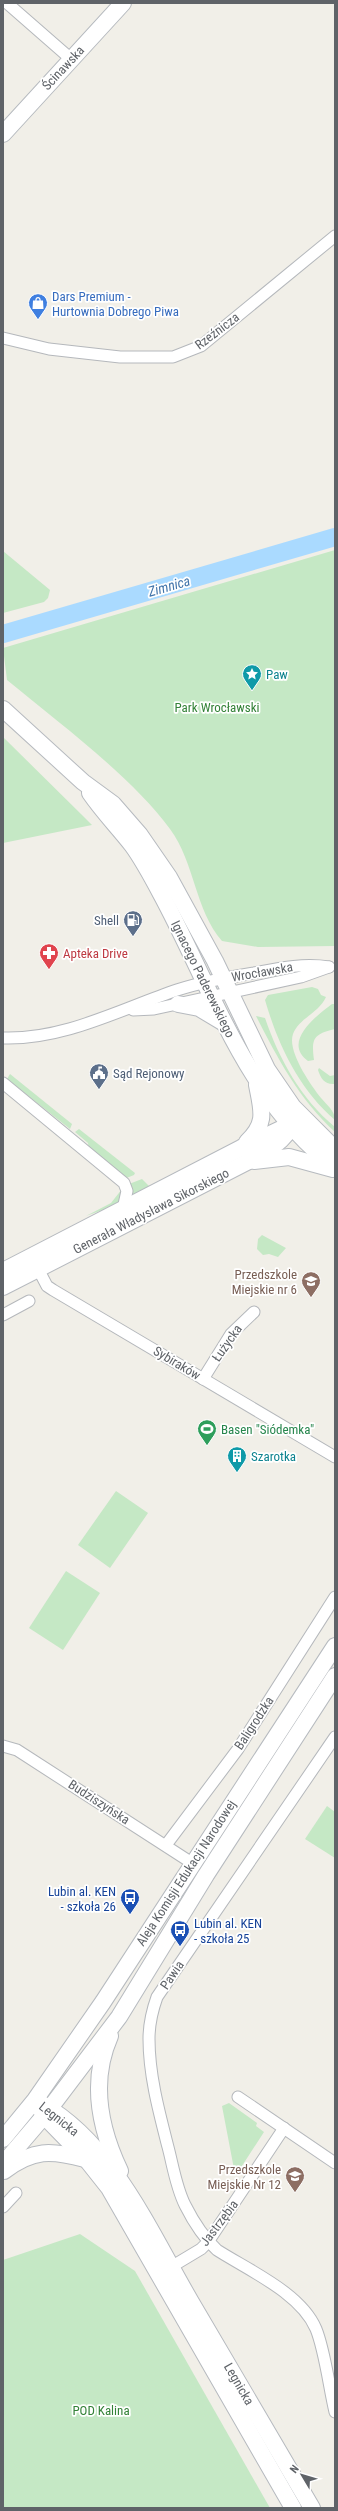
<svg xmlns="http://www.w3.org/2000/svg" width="338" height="2511" font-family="'Roboto Condensed',sans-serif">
  <rect width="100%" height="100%" fill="#f1efe8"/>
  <!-- green -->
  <g fill="#c5e8c5">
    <path d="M 335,550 L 335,946 L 258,947 L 222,941 C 195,910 195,863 170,829 C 131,776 59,723 7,680 L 3,648 Z"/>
    <path d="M 3,551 L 50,590 L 48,598 L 44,602 L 3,613 Z"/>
    <path d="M 3,737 L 83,816 L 92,825 L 3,843 Z"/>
    <path d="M 312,987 L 318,989 L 321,995 L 326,997 C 319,1013 299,1018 293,1034 C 287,1051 310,1084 321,1098 C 327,1105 335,1111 335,1120 C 299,1089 278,1045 265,1000 L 268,995 Z"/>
    <path d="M 332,1004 L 335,1004 L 335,1029 C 314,1034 311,1038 314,1060 L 308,1061 C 282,1042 316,1016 332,1004 Z"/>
    <path d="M 256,1016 L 265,1018 C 279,1059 301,1099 335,1127 L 335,1132 C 299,1099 278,1059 256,1016 Z"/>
    <path d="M 319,1068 L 330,1076 L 335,1075 L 335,1084 C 325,1085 321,1079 318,1070 Z"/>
    <path d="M 10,1074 L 72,1124 L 70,1129 L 7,1079 Z"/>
    <path d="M 79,1129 L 135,1173 L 134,1175 L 124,1179 L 89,1150 L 88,1143 L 75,1132 Z"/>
    <path d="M 142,1179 L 151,1188 L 132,1196 L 129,1184 Z"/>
    <path d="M 122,1189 L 119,1204 L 86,1216 L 111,1203 Z"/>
    <path d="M 262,1235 L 286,1248 L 278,1257 L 269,1254 L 263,1255 L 257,1249 L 258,1239 Z"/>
    <path d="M 116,1491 L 148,1513 L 110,1568 L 78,1545 Z"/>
    <path d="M 66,1571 L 100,1593 L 63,1650 L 29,1628 Z"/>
    <path d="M 327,1806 L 335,1812 L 335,1858 L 305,1839 Z"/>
    <path d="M 229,2103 L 257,2123 L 256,2126 L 264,2132 L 240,2169 L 234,2169 L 222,2106 Z"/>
    <path d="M 80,2234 L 135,2271 L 270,2508 L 3,2508 L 3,2260 Z"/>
  </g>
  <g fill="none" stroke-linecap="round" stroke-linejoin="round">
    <!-- river -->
    <path stroke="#aadaff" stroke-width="18" d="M 3,634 L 335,537"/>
    <!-- street casing -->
    <g stroke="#b5b8bc" stroke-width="13">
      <g id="street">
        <path d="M 7,3 L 71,59"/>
        <path d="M 3,338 L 49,349 L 120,357 L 173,357 L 201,346 L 335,236"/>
        <path d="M 133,1010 L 154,1009 L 301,977 L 329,967"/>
        <path d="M 3,1038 C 64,1040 121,1009 177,990 C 202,982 229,977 254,973 C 280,968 303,963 329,967"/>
        <path d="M 3,1083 L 124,1183 L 127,1191 L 123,1209"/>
        <path d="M 35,1263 L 47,1286 L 53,1290 L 335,1457"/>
        <path d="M 3,1315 L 29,1301"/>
        <path d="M 203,1379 L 231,1334 L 254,1312"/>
        <path d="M 335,1737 L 157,1997 C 152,2011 149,2024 149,2039 C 149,2075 159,2112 168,2147 C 173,2166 176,2187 185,2205 C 193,2221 204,2238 217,2250 C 248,2270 301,2293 316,2329 C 325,2351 329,2387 335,2412"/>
        <path d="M 3,1746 L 17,1750 L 192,1863"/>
        <path d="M 166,1845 L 238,1749 L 335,1597"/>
        <path d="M 238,2097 L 335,2163"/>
        <path d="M 3,2207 L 16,2193"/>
        <path d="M 171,2267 L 201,2249 L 208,2242 L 284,2128"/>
      </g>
    </g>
    <!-- secondary casing -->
    <g stroke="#b6babf" stroke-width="18">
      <g id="secondary">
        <path d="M 3,134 L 123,3"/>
        <path d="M 3,709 L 83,782 L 113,804 L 140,835 L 169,877 L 215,961 L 267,1069 L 293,1107 L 335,1149"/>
        <path d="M 90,793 C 103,812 118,827 132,845 C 143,860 152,877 161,894 C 212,988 246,1100 335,1167"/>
        <path d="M 178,1004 L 199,1008 L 224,1023"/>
        <path d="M 247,1142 C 267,1123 262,1111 257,1085"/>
        <path d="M 254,1161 L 289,1157 L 333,1169"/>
        <path d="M 3,1271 L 241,1148 L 283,1128 L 293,1126"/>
        <path d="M 3,1287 L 247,1162 C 266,1150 291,1141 293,1116"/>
        <path d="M 110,2036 C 90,2081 99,2127 120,2171"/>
        <path d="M 42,2104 C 113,2144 151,2234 191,2302 C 231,2370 271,2439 312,2508"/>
        <path d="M 40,2108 L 44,2116 L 86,2159 L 109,2188 L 293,2508"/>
        <path d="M 3,2139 L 35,2100 L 103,2002 L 335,1646"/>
        <path d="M 3,2164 L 44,2116 L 119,2017 L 206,1875 L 335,1676"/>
        <path d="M 4,2171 C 33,2149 51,2150 85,2159"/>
      </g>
    </g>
    <!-- street -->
    <use href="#street" stroke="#fff" stroke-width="11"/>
    <!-- secondary -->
    <use href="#secondary" stroke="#fff" stroke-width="16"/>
  </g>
  <!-- icons -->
  <defs>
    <g id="shop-pin" transform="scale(1)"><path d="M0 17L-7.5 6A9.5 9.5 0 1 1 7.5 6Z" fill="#3f7fe0" stroke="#fff"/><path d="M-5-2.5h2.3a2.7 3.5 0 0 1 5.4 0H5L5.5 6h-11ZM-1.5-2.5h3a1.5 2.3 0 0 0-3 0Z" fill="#fff"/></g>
    <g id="sight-pin" transform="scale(1)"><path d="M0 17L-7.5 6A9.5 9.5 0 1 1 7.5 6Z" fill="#0f9aa8" stroke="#fff"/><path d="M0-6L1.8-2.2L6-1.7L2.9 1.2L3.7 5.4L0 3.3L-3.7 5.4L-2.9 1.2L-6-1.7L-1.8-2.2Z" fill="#fff"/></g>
    <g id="fuel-pin" transform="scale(1)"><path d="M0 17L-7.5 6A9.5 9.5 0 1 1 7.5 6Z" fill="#5c6f8a" stroke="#fff"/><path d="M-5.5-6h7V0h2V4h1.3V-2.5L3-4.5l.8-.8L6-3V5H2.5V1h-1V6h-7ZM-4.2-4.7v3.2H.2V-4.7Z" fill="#fff"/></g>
    <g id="pharmacy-pin" transform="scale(1)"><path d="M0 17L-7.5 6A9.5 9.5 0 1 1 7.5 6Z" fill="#e0444e" stroke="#fff"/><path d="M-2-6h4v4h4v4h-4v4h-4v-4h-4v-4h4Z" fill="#fff"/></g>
    <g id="civic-pin" transform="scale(1)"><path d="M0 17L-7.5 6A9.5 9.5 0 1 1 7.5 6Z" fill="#5c6f8a" stroke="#fff"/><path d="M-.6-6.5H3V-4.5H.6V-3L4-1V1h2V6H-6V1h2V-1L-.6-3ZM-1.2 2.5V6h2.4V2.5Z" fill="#fff"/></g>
    <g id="school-pin" transform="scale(1)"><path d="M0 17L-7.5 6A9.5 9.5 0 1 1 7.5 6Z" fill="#8d6e63" stroke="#fff"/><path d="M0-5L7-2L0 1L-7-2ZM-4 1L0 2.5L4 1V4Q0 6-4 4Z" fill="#fff"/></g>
    <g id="stadium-pin" transform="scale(1)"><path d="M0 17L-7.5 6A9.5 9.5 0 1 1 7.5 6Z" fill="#2e9e5b" stroke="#fff"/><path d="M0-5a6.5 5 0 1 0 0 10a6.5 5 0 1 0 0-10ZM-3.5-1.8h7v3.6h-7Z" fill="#fff"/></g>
    <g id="building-pin" transform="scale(1)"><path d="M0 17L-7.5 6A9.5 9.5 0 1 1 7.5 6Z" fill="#0f9aa8" stroke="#fff"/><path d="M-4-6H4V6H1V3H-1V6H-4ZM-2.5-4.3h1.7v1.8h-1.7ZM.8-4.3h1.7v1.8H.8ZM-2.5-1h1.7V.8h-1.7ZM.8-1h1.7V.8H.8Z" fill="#fff"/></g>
    <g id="bus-pin" transform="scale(1)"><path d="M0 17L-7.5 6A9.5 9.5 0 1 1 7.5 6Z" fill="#1a4fb4" stroke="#fff"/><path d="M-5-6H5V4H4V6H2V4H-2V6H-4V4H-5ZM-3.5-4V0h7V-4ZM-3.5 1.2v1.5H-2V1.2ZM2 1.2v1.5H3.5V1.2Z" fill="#fff"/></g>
  </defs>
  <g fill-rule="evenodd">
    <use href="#shop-pin" x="38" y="303"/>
    <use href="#sight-pin" x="252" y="674"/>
    <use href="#fuel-pin" x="133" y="920"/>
    <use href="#pharmacy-pin" x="49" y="953"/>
    <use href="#civic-pin" x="99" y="1073"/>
    <use href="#school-pin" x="311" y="1281"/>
    <use href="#stadium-pin" x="207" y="1429"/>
    <use href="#building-pin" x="237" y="1456"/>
    <use href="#bus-pin" x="130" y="1898"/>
    <use href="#bus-pin" x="180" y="1930"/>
    <use href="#school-pin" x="295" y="2176"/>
  </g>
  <g text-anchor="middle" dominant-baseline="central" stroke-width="3.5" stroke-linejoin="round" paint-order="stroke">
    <!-- street labels -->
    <g font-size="13" fill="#5f6368" stroke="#fff">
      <text transform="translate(63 68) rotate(-47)">Ścinawska</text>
      <text transform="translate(217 331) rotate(-37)">Rzeźnicza</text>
      <text transform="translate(262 972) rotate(-10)">Wrocławska</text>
      <text transform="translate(203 979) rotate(64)">Ignacego Paderewskiego</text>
      <text transform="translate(151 1211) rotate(-27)">Generała Władysława Sikorskiego</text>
      <text transform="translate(227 1343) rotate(-55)">Łużycka</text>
      <text transform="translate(177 1363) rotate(31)">Sybiraków</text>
      <text transform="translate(254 1723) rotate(-57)">Baligrodzka</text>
      <text transform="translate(99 1802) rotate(33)">Budziszyńska</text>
      <text transform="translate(186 1873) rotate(-57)">Aleja Komisji Edukacji Narodowej</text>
      <text transform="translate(172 1975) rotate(-56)">Pawia</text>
      <text transform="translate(59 2119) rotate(38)">Legnicka</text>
      <text transform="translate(219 2223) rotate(-53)">Jastrzębia</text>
      <text transform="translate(239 2384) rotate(60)">Legnicka</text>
    </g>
    <!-- shop labels -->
    <g font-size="13" fill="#366cbe" stroke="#fff" text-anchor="start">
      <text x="52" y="296">Dars Premium -<tspan x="52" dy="15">Hurtownia Dobrego Piwa</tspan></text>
    </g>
    <!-- culture labels -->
    <g font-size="13" fill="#0d838f" stroke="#fff" text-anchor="start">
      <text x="266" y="674">Paw</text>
      <text x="251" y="1456">Szarotka</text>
    </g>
    <!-- park labels -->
    <g font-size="13" fill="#348238" stroke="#fff">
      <text x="217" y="707">Park Wrocławski</text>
      <text x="101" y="2410">POD Kalina</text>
    </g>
    <!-- service labels -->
    <g font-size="13" fill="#4e5e75" stroke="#fff" text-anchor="end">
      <text x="119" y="920">Shell</text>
      <text x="113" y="1073" text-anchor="start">Sąd Rejonowy</text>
    </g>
    <!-- health labels -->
    <g font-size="13" fill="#be3a42" stroke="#fff" text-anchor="start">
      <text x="63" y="953">Apteka Drive</text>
    </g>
    <!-- education labels -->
    <g font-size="13" fill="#785e54" stroke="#fff" text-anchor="end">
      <text x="297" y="1274">Przedszkole<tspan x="297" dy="15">Miejskie nr 6</tspan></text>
      <text x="281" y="2169">Przedszkole<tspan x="281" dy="15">Miejskie Nr 12</tspan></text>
    </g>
    <!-- leisure labels -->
    <g font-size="13" fill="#27864d" stroke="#fff" text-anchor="start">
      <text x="221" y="1429">Basen "Siódemka"</text>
    </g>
    <!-- transit labels -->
    <g font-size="13" fill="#164399" stroke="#fff" text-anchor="end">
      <text x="116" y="1891">Lubin al. KEN<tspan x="116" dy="15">- szkoła 26</tspan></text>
      <text x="194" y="1923" text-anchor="start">Lubin al. KEN<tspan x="194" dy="15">- szkoła 25</tspan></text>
    </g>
    <!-- water labels -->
    <g font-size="14" font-style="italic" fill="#4174aa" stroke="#fff">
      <text transform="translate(169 586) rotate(-16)">Zimnica</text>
    </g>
  </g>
  <!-- border -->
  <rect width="338" height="2511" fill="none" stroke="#5f6368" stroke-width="8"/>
  <!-- north arrow -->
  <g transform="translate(302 2475) rotate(308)" stroke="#ffffff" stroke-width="3" paint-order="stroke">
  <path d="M0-3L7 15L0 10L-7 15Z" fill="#5f6368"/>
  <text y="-6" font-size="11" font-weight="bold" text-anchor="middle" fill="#5f6368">N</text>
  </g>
</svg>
